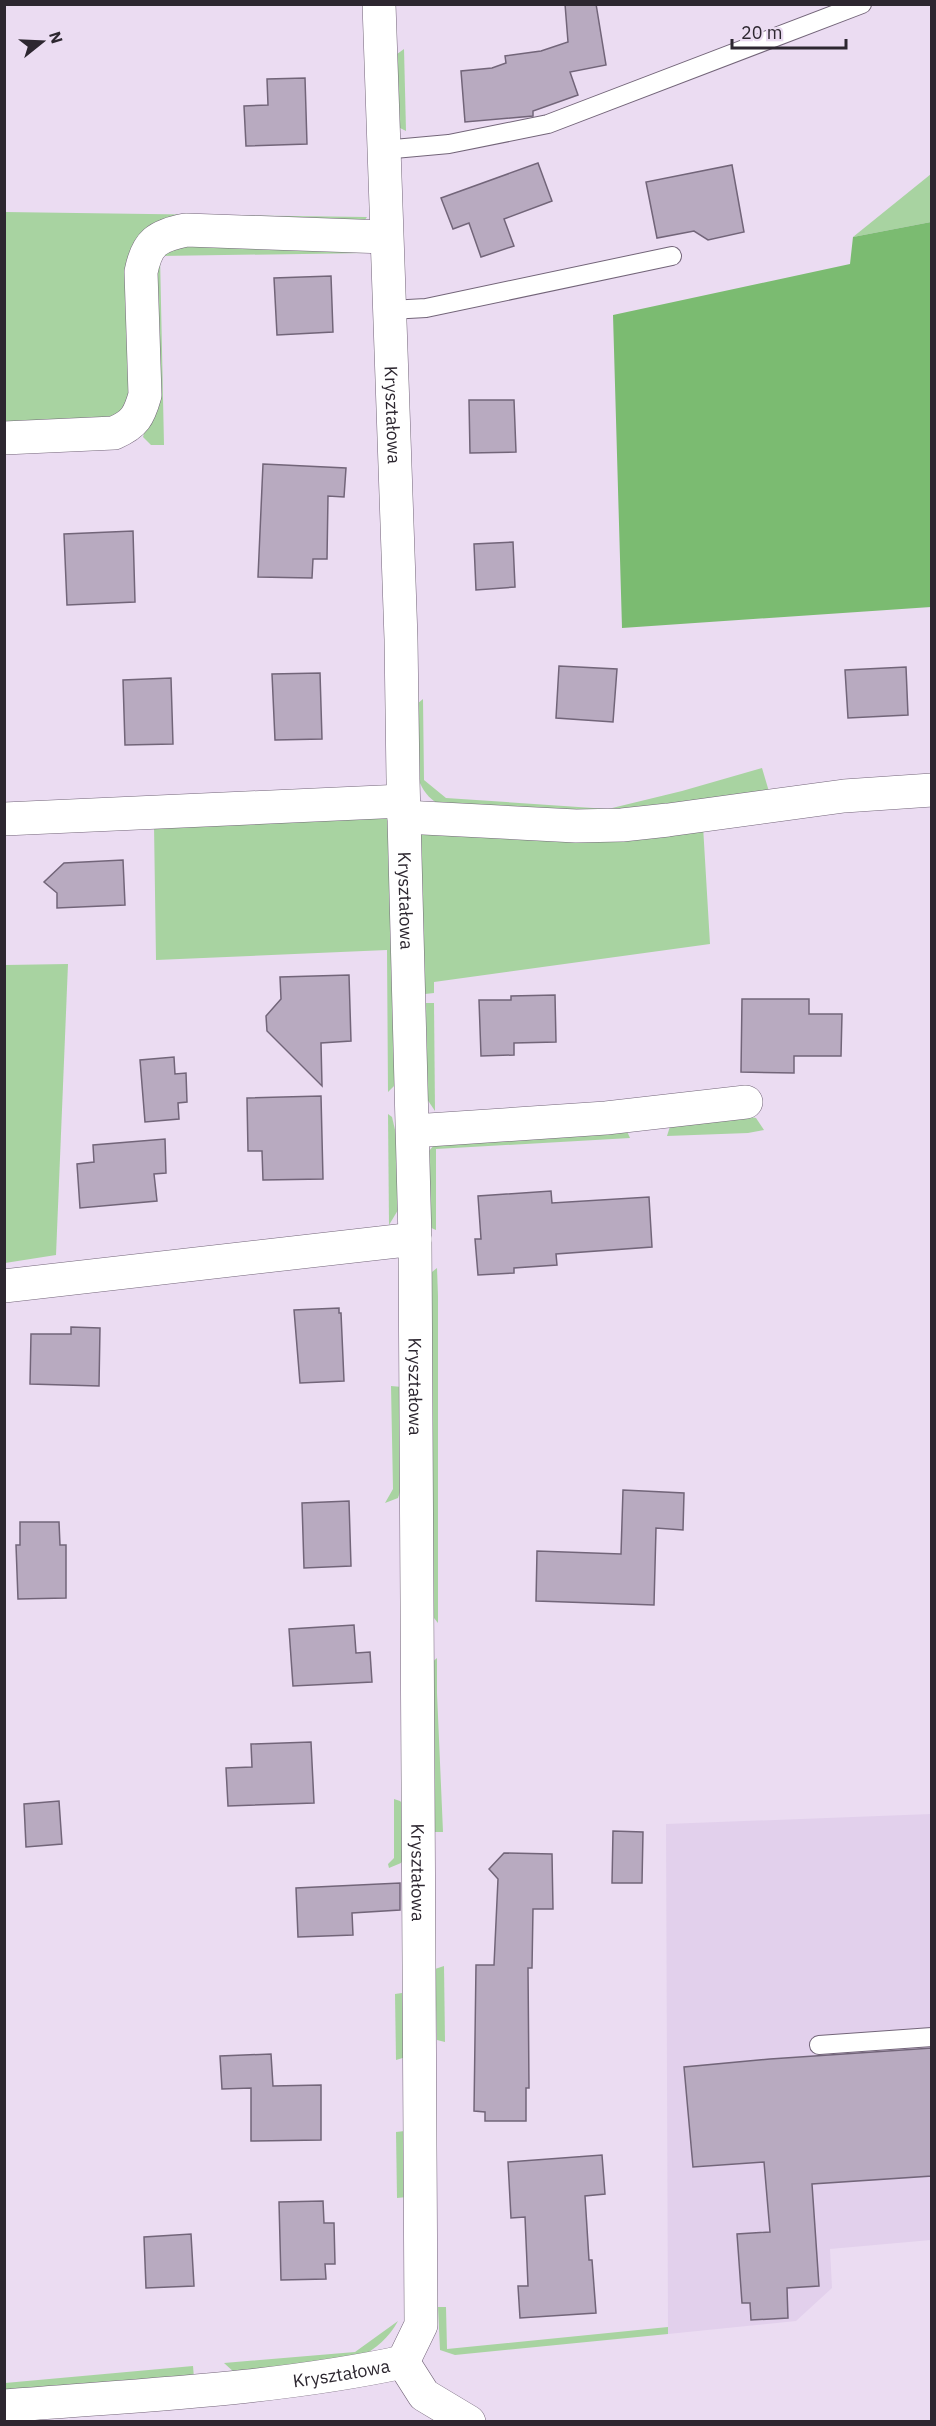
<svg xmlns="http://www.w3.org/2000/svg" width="936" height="2426" font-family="'IBM Plex Sans',sans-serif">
  <rect width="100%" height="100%" fill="#ebdcf2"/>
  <!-- built -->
  <path fill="#e2d0ec" d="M 931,1814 L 931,2240 L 830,2249 L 832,2288 L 796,2321 L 668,2334 L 666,1824 Z"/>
  <!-- green -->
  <g fill="#a8d3a1">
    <path d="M 404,49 L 406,131 L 400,128 L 395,120 L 393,57 Z"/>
    <path d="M 931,174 L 931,222 L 853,237 Z"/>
    <path d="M 5,212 L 367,217 L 360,227 L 165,225 L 135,393 L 123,416 L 5,426 Z"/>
    <path d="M 195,240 L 362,247 L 369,253 L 160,256 L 164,445 L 151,445 L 143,437 L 154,401 L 151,270 C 157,247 174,243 195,240 Z"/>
    <path d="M 423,699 L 424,780 L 446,798 L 608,809 L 682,791 L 762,768 L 770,795 L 624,816 L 442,806 C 431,800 425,794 420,783 L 417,704 Z"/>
    <path d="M 386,814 L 391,822 L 395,1085 L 388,1092 L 387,950 L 156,960 L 154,825 Z"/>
    <path d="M 703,826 L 710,944 L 434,982 L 434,993 L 425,994 L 418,833 Z"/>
    <path d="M 68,964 L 56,1255 L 5,1263 L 5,965 Z"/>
    <path d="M 426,1003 L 434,1003 L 435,1111 L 427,1099 Z"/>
    <path d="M 388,1114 L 392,1117 L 396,1134 L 398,1210 L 389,1225 Z"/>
    <path d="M 746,1116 L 756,1118 L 764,1130 L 748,1133 L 667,1136 L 671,1123 Z"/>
    <path d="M 626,1129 L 630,1138 L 436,1149 L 436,1230 L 429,1227 L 429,1151 L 434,1145 Z"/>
    <path d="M 437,1268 L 438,1296 L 438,1623 L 430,1613 L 428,1282 L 432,1272 Z"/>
    <path d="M 391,1386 L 402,1387 L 400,1492 L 398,1498 L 385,1503 L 393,1489 Z"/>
    <path d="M 437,1658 L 437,1693 L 443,1832 L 433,1832 L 430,1664 Z"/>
    <path d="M 394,1799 L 400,1801 L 404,1805 L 404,1858 L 401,1863 L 389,1868 L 388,1864 L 394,1858 Z"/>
    <path d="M 444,1966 L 445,2042 L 437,2040 L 435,1969 Z"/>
    <path d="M 402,1993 L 406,2057 L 396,2060 L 395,1994 Z"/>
    <path d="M 405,2131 L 407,2197 L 397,2198 L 396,2132 Z"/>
    <path d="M 438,2307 L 446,2307 L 447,2349 L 668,2327 L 668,2334 L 455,2355 L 440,2350 Z"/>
    <path d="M 398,2321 C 389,2338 376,2348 359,2358 L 235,2373 L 224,2363 L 355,2352 Z"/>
    <path d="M 193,2366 L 194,2378 L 5,2395 L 5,2383 Z"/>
  </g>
  <!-- forest -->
  <path fill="#7bbb71" d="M 931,222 L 931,607 L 622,628 L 613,315 L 850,264 L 853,237 Z"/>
  <!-- building -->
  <g fill="#b8aac0" stroke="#726579" stroke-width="1.5">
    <path d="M 565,4 L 596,4 L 606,65 L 570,72 L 578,95 L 533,111 L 533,116 L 465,122 L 461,71 L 492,68 L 506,63 L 505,56 L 541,51 L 568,42 Z"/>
    <path d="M 305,78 L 307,144 L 246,146 L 244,106 L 268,105 L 267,79 Z"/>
    <path d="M 538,163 L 552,201 L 504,219 L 514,246 L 481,257 L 469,223 L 453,229 L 441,198 Z"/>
    <path d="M 732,165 L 744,232 L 708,240 L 694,231 L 657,238 L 646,182 Z"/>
    <path d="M 331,276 L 333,332 L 277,335 L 274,278 Z"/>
    <path d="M 469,400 L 514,400 L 516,452 L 470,453 Z"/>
    <path d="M 263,464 L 346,468 L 344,497 L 328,496 L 327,559 L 313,559 L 312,578 L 258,577 Z"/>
    <path d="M 133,531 L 135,602 L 67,605 L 64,534 Z"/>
    <path d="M 513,542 L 515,587 L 476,590 L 474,544 Z"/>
    <path d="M 559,666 L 617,669 L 613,722 L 556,718 Z"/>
    <path d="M 906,667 L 908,715 L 848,718 L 845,670 Z"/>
    <path d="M 320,673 L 322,739 L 275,740 L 272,674 Z"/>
    <path d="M 171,678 L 173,744 L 125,745 L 123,680 Z"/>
    <path d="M 123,860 L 125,905 L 57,908 L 57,893 L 44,882 L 64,863 Z"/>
    <path d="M 349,975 L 351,1041 L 321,1043 L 322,1086 L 267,1031 L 266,1016 L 281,999 L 280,977 Z"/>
    <path d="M 555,995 L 556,1042 L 514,1043 L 514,1055 L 481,1056 L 479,1000 L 511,1000 L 511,996 Z"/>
    <path d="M 742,999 L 809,999 L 809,1014 L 842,1014 L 841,1056 L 794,1056 L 794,1073 L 741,1072 Z"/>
    <path d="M 174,1057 L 175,1074 L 186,1073 L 187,1102 L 178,1103 L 179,1119 L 145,1122 L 140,1060 Z"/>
    <path d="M 321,1096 L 323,1179 L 263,1180 L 262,1151 L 248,1151 L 247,1098 Z"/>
    <path d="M 165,1139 L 166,1173 L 154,1174 L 157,1201 L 80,1208 L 77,1164 L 94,1162 L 93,1145 Z"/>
    <path d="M 551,1191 L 552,1203 L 649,1197 L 652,1247 L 556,1254 L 557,1265 L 514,1268 L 514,1273 L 478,1275 L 475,1239 L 481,1239 L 478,1196 Z"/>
    <path d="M 339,1308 L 339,1313 L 341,1313 L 344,1381 L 300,1383 L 294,1310 Z"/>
    <path d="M 71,1327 L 100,1328 L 99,1386 L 30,1384 L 31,1334 L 71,1334 Z"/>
    <path d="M 623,1490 L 684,1493 L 683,1530 L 656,1528 L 654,1605 L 536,1601 L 537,1551 L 621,1554 Z"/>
    <path d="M 349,1501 L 351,1566 L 304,1568 L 302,1503 Z"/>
    <path d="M 20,1522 L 59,1522 L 60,1545 L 66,1545 L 66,1598 L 18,1599 L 16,1545 L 20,1545 Z"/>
    <path d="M 354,1625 L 356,1653 L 370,1652 L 372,1682 L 293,1686 L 289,1629 Z"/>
    <path d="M 311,1742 L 314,1803 L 228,1806 L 226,1768 L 252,1767 L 251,1744 Z"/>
    <path d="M 59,1801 L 62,1844 L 26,1847 L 24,1804 Z"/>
    <path d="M 613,1831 L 643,1832 L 642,1883 L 612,1883 Z"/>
    <path d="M 504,1853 L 552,1854 L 553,1909 L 533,1909 L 532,1968 L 528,1968 L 529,2088 L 526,2088 L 526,2121 L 485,2121 L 485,2112 L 474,2111 L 476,1965 L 494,1965 L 498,1879 L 489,1869 Z"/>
    <path d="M 400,1883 L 400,1910 L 352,1913 L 353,1935 L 298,1937 L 296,1888 Z"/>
    <path d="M 932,2048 L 932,2176 L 812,2184 L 819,2286 L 787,2288 L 788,2318 L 751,2320 L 750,2303 L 742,2303 L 737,2234 L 770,2232 L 764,2162 L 693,2167 L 684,2067 L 770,2059 Z"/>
    <path d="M 271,2054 L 273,2086 L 321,2085 L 321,2140 L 251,2141 L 251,2088 L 222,2089 L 220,2056 Z"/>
    <path d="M 602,2155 L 605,2194 L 585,2196 L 589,2260 L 592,2260 L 596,2313 L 520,2318 L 518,2286 L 528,2286 L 525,2217 L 511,2218 L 508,2162 Z"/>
    <path d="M 323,2201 L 324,2223 L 334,2223 L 335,2264 L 325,2264 L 326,2279 L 281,2280 L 279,2202 Z"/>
    <path d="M 191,2234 L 194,2286 L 146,2288 L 144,2237 Z"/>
  </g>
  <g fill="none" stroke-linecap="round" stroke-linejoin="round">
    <!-- service casing -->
    <g stroke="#736579" stroke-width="20">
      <g id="service">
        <path d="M 383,150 L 449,144 L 548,124 L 862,4"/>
        <path d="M 390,310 L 426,308 L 672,256"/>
        <path d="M 819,2045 L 932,2037"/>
      </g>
    </g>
    <!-- minor casing -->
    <g stroke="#736579" stroke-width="34">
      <g id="minor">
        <path id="s1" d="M 379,4 L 401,639 L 403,779 L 415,1239 L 421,2325 L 403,2362"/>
        <path d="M 4,438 L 114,433 C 135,424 139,416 145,395 L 141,272 C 147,242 157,236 186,230 L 386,237"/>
        <path d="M 404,817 L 576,826 L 622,825 L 668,820 L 844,796 L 932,790"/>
        <path d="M 4,819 L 403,801"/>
        <path d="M 413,1131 L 606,1118 L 746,1102"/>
        <path d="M 4,1286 L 415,1239"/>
        <path d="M 403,2362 L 424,2395 L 469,2422"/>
        <path id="s2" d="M 4,2406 C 137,2395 272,2390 403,2362"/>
      </g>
    </g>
    <!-- service -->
    <use href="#service" stroke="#fff" stroke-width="18"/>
    <!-- minor -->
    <use href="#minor" stroke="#fff" stroke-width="33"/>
  </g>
  <g text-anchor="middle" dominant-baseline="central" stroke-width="4.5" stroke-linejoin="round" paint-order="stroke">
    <!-- street labels -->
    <g font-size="18" fill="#2d2730" stroke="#ebdcf2">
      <text stroke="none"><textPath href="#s1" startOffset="411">Kryształowa</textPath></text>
      <text stroke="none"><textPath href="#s1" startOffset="897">Kryształowa</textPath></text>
      <text stroke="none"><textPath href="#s1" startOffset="1383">Kryształowa</textPath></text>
      <text stroke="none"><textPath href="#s1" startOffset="1869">Kryształowa</textPath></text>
      <text stroke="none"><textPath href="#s2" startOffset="339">Kryształowa</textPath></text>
    </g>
  </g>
  <!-- border -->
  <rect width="936" height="2426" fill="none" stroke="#2d2730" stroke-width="12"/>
  <!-- north arrow -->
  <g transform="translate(42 42) rotate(72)" stroke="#ebdcf2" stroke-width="4.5" paint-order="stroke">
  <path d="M0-4.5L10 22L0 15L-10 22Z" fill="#2d2730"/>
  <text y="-9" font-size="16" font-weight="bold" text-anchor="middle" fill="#2d2730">N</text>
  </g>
  <!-- scale -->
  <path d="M732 39v9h114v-9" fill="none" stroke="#2d2730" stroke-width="3"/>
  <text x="741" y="39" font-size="18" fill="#2d2730" stroke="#ebdcf2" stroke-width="4.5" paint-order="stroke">20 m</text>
</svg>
